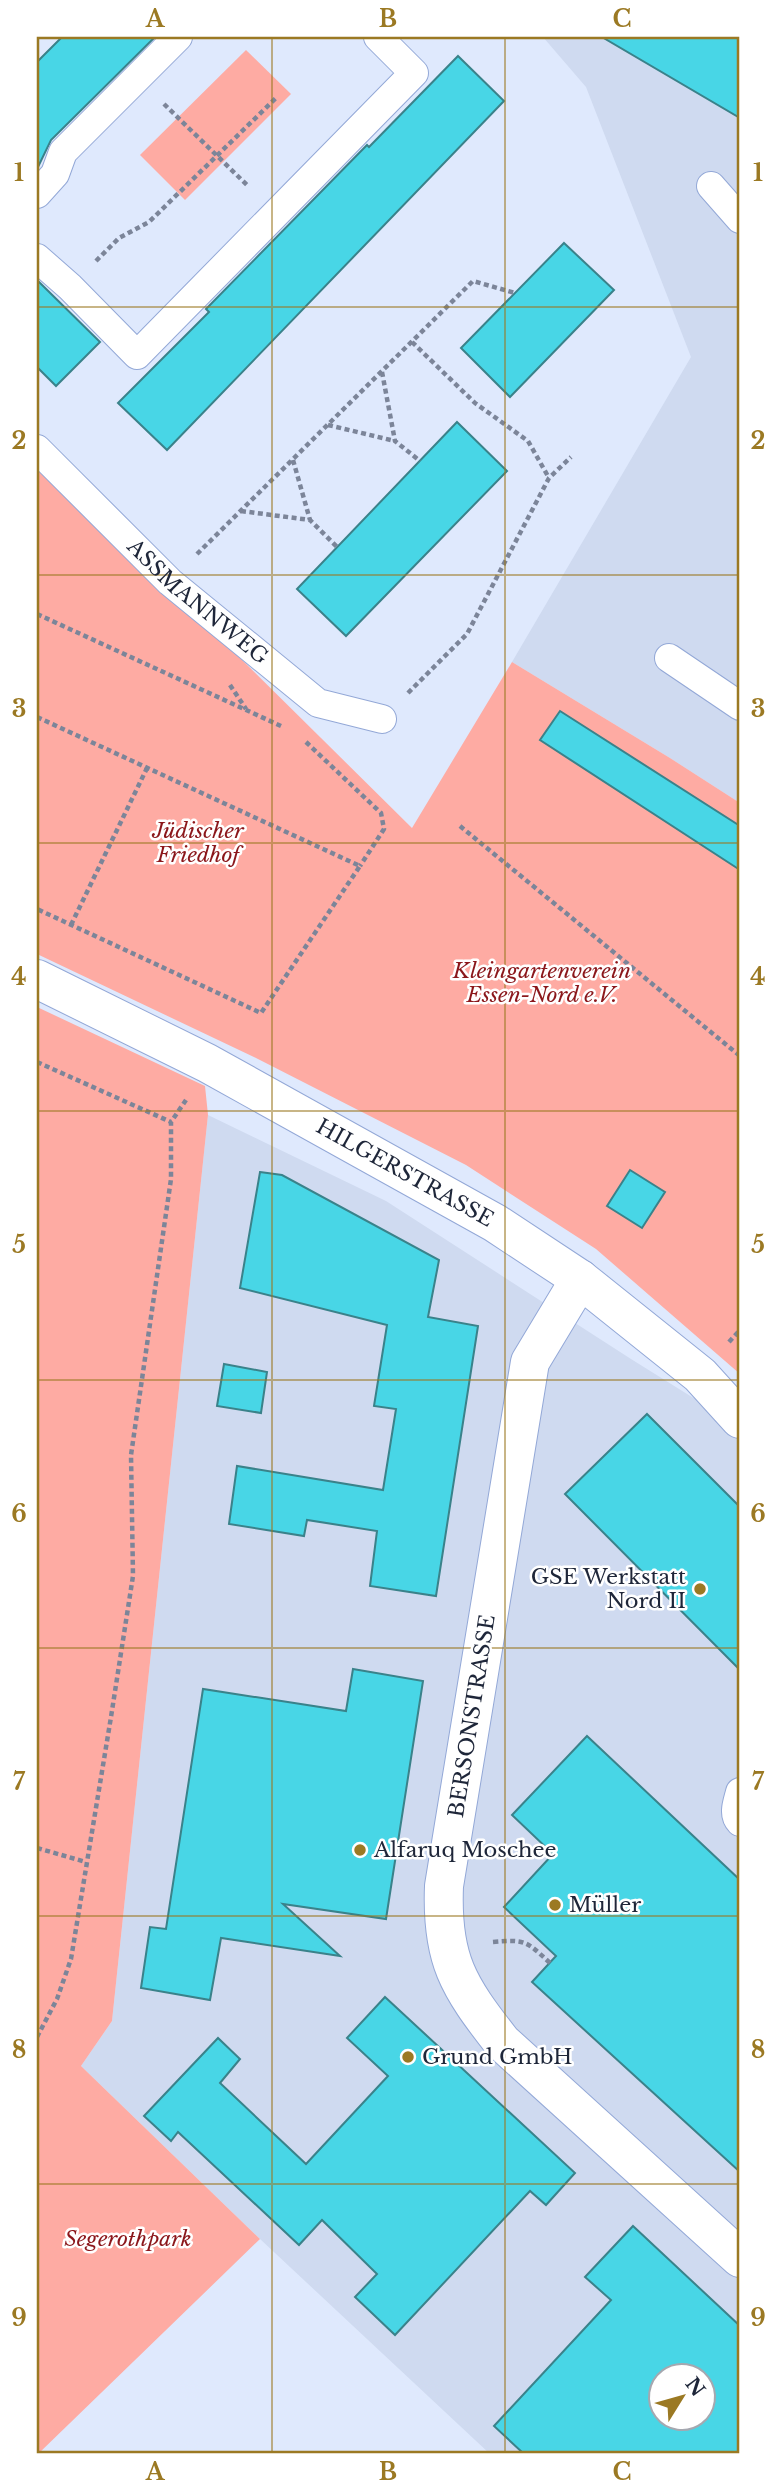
<svg xmlns="http://www.w3.org/2000/svg" width="777" height="2491" font-family="'Libre Baskerville',serif">
  <rect width="100%" height="100%" fill="#dfe9fd"/>
  <!-- built -->
  <g fill="#cfdaf0" fill-rule="evenodd">
    <path d="M 543,37 L 740,37 L 740,803 L 670,758 L 512,662 L 691,357 L 586,87 Z"/>
    <path d="M 208,1115 L 386,1201 L 631,1359 L 740,1427 L 740,2454 L 490,2454 L 260,2239 L 81,2066 L 112,2021 ZM 662,2376 L 704,2376 L 704,2418 L 662,2418 Z"/>
  </g>
  <!-- green -->
  <g fill="#feaba3">
    <path d="M 246,50 L 291,94 L 185,200 L 140,155 Z"/>
    <path d="M 37,457 L 412,828 L 512,662 L 670,758 L 740,803 L 740,1374 L 596,1249 L 466,1165 L 256,1058 L 37,954 Z"/>
    <path d="M 37,1007 L 205,1086 L 208,1115 L 112,2021 L 81,2066 L 260,2239 L 38,2454 Z"/>
  </g>
  <!-- building -->
  <g fill="#48d6e6" stroke="#3a828a" stroke-width="2" fill-rule="evenodd">
    <path d="M 62,37 L 155,37 L 51,140 L 37,169 L 37,62 Z"/>
    <path d="M 602,37 L 740,37 L 740,118 Z"/>
    <path d="M 458,56 L 504,101 L 167,450 L 118,403 L 209,312 L 206,309 L 367,145 L 369,147 Z"/>
    <path d="M 564,243 L 614,290 L 510,397 L 461,348 Z"/>
    <path d="M 37,280 L 100,342 L 56,386 L 37,367 Z"/>
    <path d="M 457,422 L 507,471 L 346,636 L 297,589 Z"/>
    <path d="M 560,711 L 740,826 L 740,870 L 540,740 Z"/>
    <path d="M 630,1170 L 665,1192 L 642,1228 L 607,1206 Z"/>
    <path d="M 260,1172 L 282,1175 L 439,1260 L 428,1317 L 478,1326 L 436,1596 L 370,1586 L 377,1531 L 307,1520 L 304,1536 L 229,1524 L 237,1466 L 383,1490 L 396,1409 L 374,1406 L 387,1325 L 240,1288 Z"/>
    <path d="M 224,1364 L 267,1372 L 261,1413 L 217,1406 Z"/>
    <path d="M 647,1414 L 740,1507 L 740,1670 L 565,1494 Z"/>
    <path d="M 353,1669 L 423,1681 L 386,1919 L 283,1904 L 340,1956 L 221,1938 L 210,2000 L 141,1988 L 150,1927 L 166,1929 L 203,1689 L 346,1711 Z"/>
    <path d="M 587,1736 L 740,1880 L 740,2172 L 532,1982 L 556,1956 L 504,1907 L 553,1854 L 512,1815 Z"/>
    <path d="M 385,1997 L 575,2173 L 546,2205 L 530,2191 L 395,2335 L 355,2297 L 377,2274 L 322,2220 L 299,2245 L 178,2132 L 171,2141 L 144,2116 L 218,2038 L 240,2059 L 220,2083 L 306,2164 L 388,2076 L 347,2038 Z"/>
    <path d="M 633,2226 L 740,2326 L 740,2454 L 524,2454 L 494,2426 L 611,2300 L 585,2277 ZM 662,2376 L 704,2376 L 704,2418 L 662,2418 Z"/>
  </g>
  <g fill="none" stroke-linecap="round" stroke-linejoin="round">
    <!-- lane casing -->
    <g stroke="#93a8d7" stroke-width="30">
      <g id="lane">
        <path d="M 711,186 L 740,219"/>
        <path d="M 37,194 L 55,174 L 63,152 L 178,37"/>
        <path d="M 37,258 L 70,287 L 137,355 L 414,73 L 378,37"/>
        <path id="s1" d="M 37,449 L 170,582 L 318,703 L 382,719"/>
        <path d="M 669,658 L 740,706"/>
        <path d="M 740,1792 C 738,1801 732,1814 740,1822"/>
      </g>
    </g>
    <!-- street casing -->
    <g stroke="#93a8d7" stroke-width="40">
      <g id="street">
        <path id="s2" d="M 37,979 L 207,1063 L 495,1223 L 580,1279 L 700,1375 L 740,1419"/>
        <path d="M 580,1279 L 530,1362 L 444,1886 C 441,1959 458,1986 502,2042 L 740,2258"/>
      </g>
    </g>
    <!-- path -->
    <g stroke="#7c8599" stroke-width="4.5" stroke-dasharray="5 3.5" stroke-linecap="butt">
      <path d="M 164,104 L 248,186"/>
      <path d="M 96,261 L 119,238 L 149,222 L 276,98"/>
      <path d="M 412,342 L 475,403 L 528,441 L 549,478"/>
      <path d="M 382,372 L 395,441 L 420,461"/>
      <path d="M 328,425 L 395,441"/>
      <path d="M 293,460 L 310,520"/>
      <path d="M 241,511 L 310,520 L 337,547"/>
      <path d="M 197,554 L 473,281 L 515,293"/>
      <path d="M 37,614 L 281,726"/>
      <path d="M 230,685 L 246,709"/>
      <path d="M 408,693 L 467,634 L 549,478 L 571,457"/>
      <path d="M 37,717 L 360,866 L 261,1013 L 37,909"/>
      <path d="M 306,742 L 381,813 L 384,829 L 360,866"/>
      <path d="M 460,826 L 740,1056"/>
      <path d="M 71,925 L 147,768"/>
      <path d="M 37,1062 L 171,1122"/>
      <path d="M 729,1342 L 740,1330"/>
      <path d="M 37,1848 L 86,1862"/>
      <path d="M 493,1942 C 526,1939 526,1941 550,1963"/>
      <path d="M 37,2037 L 57,1999 L 71,1959 L 111,1717 L 133,1576 L 131,1455 L 171,1179 L 171,1122 L 186,1100"/>
    </g>
    <!-- lane -->
    <use href="#lane" stroke="#fff" stroke-width="28"/>
    <!-- street -->
    <use href="#street" stroke="#fff" stroke-width="38"/>
  </g>
  <!-- grid -->
  <path fill="none" stroke="#9b7923" stroke-width="2" stroke-opacity="0.55" d="M 272,37 L 272,2454M 505,37 L 505,2454M 37,307 L 740,307M 37,575 L 740,575M 37,843 L 740,843M 37,1111 L 740,1111M 37,1380 L 740,1380M 37,1648 L 740,1648M 37,1916 L 740,1916M 37,2184 L 740,2184"/>
  <!-- markers -->
  <g fill="#9b7923" stroke="#fff" stroke-width="2.5">
    <circle cx="700" cy="1589" r="7"/>
    <circle cx="360" cy="1850" r="7"/>
    <circle cx="555" cy="1905" r="7"/>
    <circle cx="408" cy="2057" r="7"/>
  </g>
  <g text-anchor="middle" dominant-baseline="central" stroke-width="5" stroke-linejoin="round" paint-order="stroke">
    <!-- street labels -->
    <g font-size="21" fill="#1e2639" stroke="#fff">
      <text stroke="none"><textPath href="#s1" startOffset="222">ASSMANNWEG</textPath></text>
      <text stroke="none"><textPath href="#s2" startOffset="416">HILGERSTRASSE</textPath></text>
      <text transform="translate(472 1716) rotate(-81)">BERSONSTRASSE</text>
    </g>
    <!-- park labels -->
    <g font-size="21" font-style="italic" fill="#8b171b" stroke="#fff">
      <text x="198" y="831">Jüdischer<tspan x="198" dy="24">Friedhof</tspan></text>
      <text x="542" y="971">Kleingartenverein<tspan x="542" dy="24">Essen-Nord e.V.</tspan></text>
      <text x="128" y="2239">Segerothpark</text>
    </g>
    <!-- poi labels -->
    <g font-size="21" fill="#1e2639" stroke="#fff" text-anchor="start">
      <text x="686" y="1577" text-anchor="end">GSE Werkstatt<tspan x="686" dy="24">Nord II</tspan></text>
      <text x="374" y="1850">Alfaruq Moschee</text>
      <text x="569" y="1905">Müller</text>
      <text x="422" y="2057">Grund GmbH</text>
    </g>
  </g>
  <!-- border -->
  <rect width="777" height="2491" fill="none" stroke="#ffffff" stroke-width="77"/>
  <!-- north arrow -->
  <g transform="translate(682 2397) rotate(53)"><circle r="33" fill="#ffffff" stroke="#a5a8b0" stroke-width="2"/>
  <path d="M0-5L12 26L0 18L-12 26Z" fill="#9b7923"/>
  <text y="-10" font-size="19" font-weight="bold" text-anchor="middle" fill="#1e2639">N</text>
  </g>
  <rect x="38" y="38" width="700" height="2414" fill="none" stroke="#9b7923" stroke-width="2.5"/>
  <g font-size="23" text-anchor="middle" font-weight="bold" fill="#9b7923">
    <text x="155" y="27">A</text>
    <text x="388" y="27">B</text>
    <text x="622" y="27">C</text>
    <text x="19" y="181">1</text>
    <text x="758" y="181">1</text>
    <text x="19" y="449">2</text>
    <text x="758" y="449">2</text>
    <text x="19" y="717">3</text>
    <text x="758" y="717">3</text>
    <text x="19" y="985">4</text>
    <text x="758" y="985">4</text>
    <text x="19" y="1253">5</text>
    <text x="758" y="1253">5</text>
    <text x="19" y="1522">6</text>
    <text x="758" y="1522">6</text>
    <text x="19" y="1790">7</text>
    <text x="758" y="1790">7</text>
    <text x="19" y="2058">8</text>
    <text x="758" y="2058">8</text>
    <text x="19" y="2326">9</text>
    <text x="758" y="2326">9</text>
    <text x="155" y="2480">A</text>
    <text x="388" y="2480">B</text>
    <text x="622" y="2480">C</text>
  </g>
</svg>
